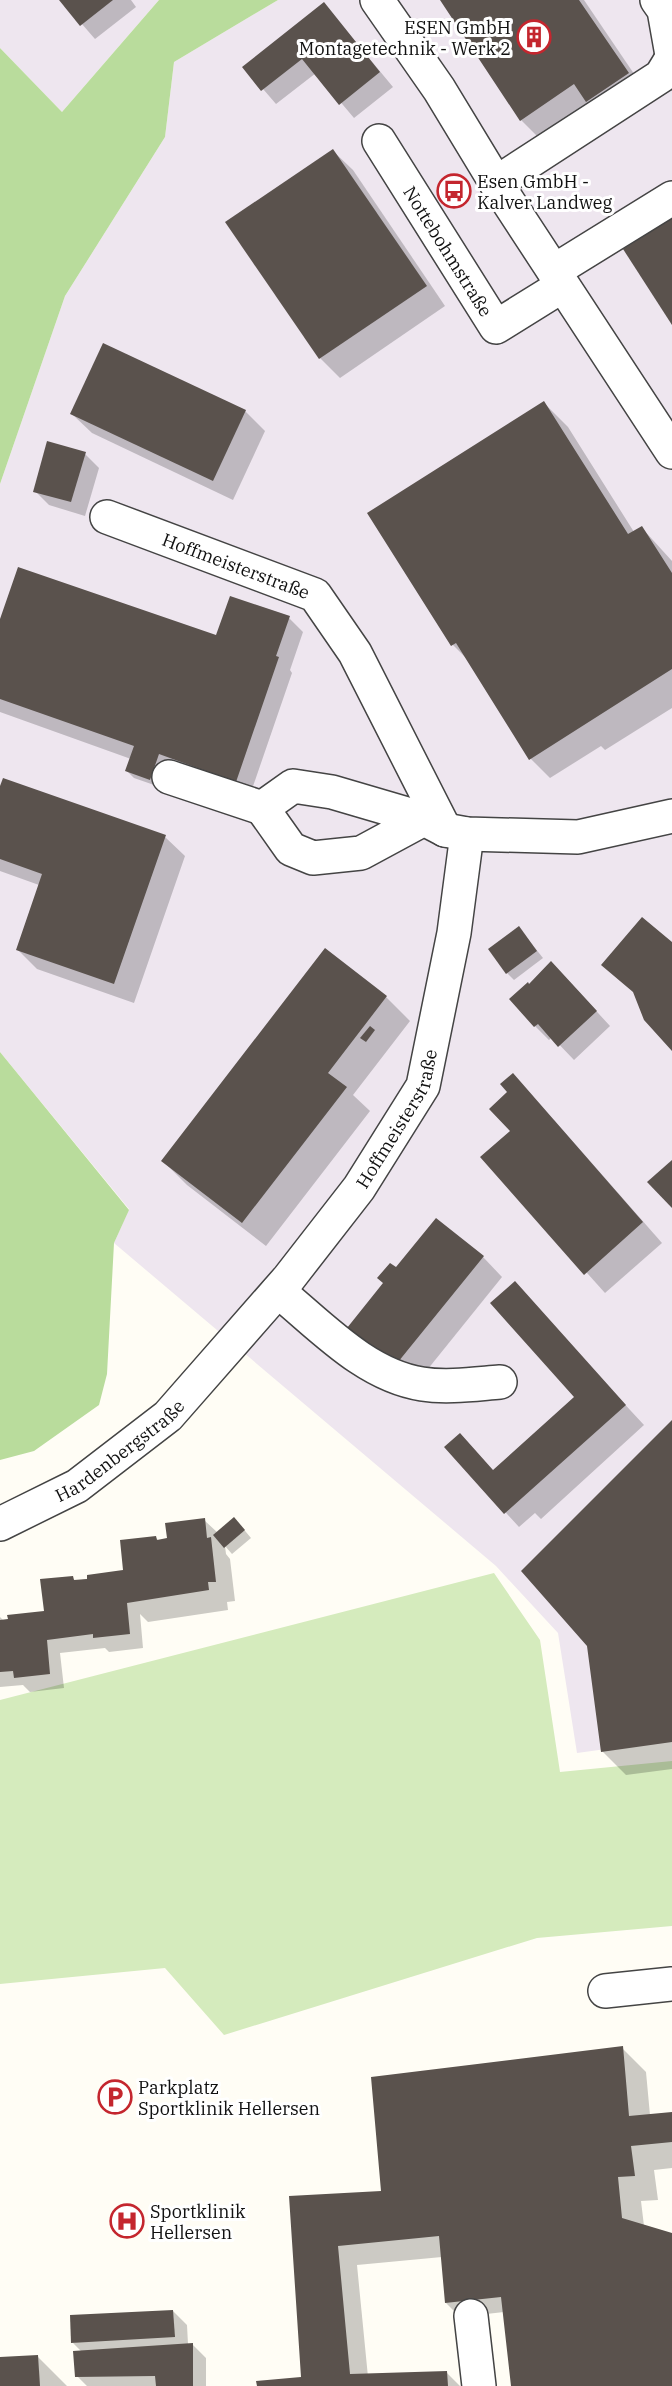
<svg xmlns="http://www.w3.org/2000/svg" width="672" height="2386" font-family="'IBM Plex Serif',serif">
  <rect width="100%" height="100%" fill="#fffdf5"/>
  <!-- industrial -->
  <g fill="#eee6ef">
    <path d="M 0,0 L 159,0 L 62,112 L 0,48 Z"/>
    <path d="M 278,0 L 672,0 L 672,1740 L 577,1753 L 558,1633 L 496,1566 L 114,1243 L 129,1209 L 0,1052 L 0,484 L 65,296 L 165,137 L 174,62 Z"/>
  </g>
  <!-- green -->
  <path fill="#d5ebbd" d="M 494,1573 L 540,1640 L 560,1772 L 672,1761 L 672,1926 L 537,1938 L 224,2035 L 165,1968 L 0,1984 L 0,1700 Z"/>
  <!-- forest -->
  <g fill="#b9dc9c">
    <path d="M 159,0 L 278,0 L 174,62 L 165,137 L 65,296 L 0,484 L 0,48 L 62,112 Z"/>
    <path d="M 0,1052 L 129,1210 L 114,1243 L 107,1374 L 99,1405 L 34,1451 L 0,1460 Z"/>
  </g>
  <!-- shadow -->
  <g fill="#0003">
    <path d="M 61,0 L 131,0 L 136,7 L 95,39 Z"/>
    <path d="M 442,0 L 584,0 L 647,93 L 540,139 L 521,120 Z"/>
    <path d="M 324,4 L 393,87 L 354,118 L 316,73 L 276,104 L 245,68 Z"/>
    <path d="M 333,151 L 353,170 L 445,306 L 340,378 L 320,358 L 227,223 Z"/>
    <path d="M 544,403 L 568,427 L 634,532 L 642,528 L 672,561 L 672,708 L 605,750 L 601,746 L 550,778 L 531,759 L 469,661 L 453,645 Z"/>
    <path d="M 245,411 L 265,431 L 233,500 L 92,433 L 72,414 Z"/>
    <path d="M 85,454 L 99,468 L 85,516 L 49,505 L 35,491 Z"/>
    <path d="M 289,618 L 303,632 L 290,670 L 292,673 L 250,795 L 157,786 L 134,778 L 127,771 L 131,759 L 0,712 L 0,624 L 222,639 Z"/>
    <path d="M 0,791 L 165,837 L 185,856 L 134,1003 L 37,969 L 17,949 L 39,885 L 0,871 Z"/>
    <path d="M 519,928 L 543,958 L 514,980 L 507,973 Z"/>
    <path d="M 325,950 L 386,997 L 410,1021 L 353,1095 L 370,1111 L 266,1246 L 187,1185 L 163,1161 Z"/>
    <path d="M 565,977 L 610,1026 L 574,1060 L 552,1037 L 549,1040 L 535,1026 Z"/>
    <path d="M 554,1120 L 662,1243 L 605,1293 L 483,1157 L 512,1131 Z"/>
    <path d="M 483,1257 L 502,1277 L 415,1385 L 369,1347 L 396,1270 Z"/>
    <path d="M 618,1397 L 644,1425 L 541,1519 L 535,1513 L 519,1527 L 446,1447 L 493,1471 Z"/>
    <path d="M 672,1422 L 672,1769 L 626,1775 L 602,1751 Z"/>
    <path d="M 204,1520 L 218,1533 L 241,1526 L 251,1538 L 232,1554 L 225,1546 L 226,1554 L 230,1559 L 235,1601 L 227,1602 L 228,1610 L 148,1622 L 140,1614 L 143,1648 L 109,1652 L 105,1648 L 60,1653 L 64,1688 L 30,1692 L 23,1685 L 0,1687 L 0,1617 L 4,1621 L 45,1612 L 72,1578 L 76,1581 L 122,1572 L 155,1537 L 159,1541 L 168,1540 Z"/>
    <path d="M 622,2048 L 646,2072 L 650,2115 L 672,2113 L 672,2168 L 654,2170 L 658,2200 L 641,2201 L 644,2226 L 672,2234 L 672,2386 L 513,2386 L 504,2312 L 460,2317 L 446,2303 L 442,2257 L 357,2265 L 368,2377 L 446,2372 L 460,2386 L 258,2386 L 305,2380 L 291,2198 L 380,2192 Z"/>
    <path d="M 173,2311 L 187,2325 L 188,2344 L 192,2344 L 206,2358 L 206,2386 L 87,2386 L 77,2376 L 82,2352 L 73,2343 Z"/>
    <path d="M 38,2357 L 67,2386 L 0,2386 L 0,2359 Z"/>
  </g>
  <!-- building -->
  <g fill="#5a524d">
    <path d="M 59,0 L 113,0 L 80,26 Z"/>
    <path d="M 440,0 L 579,0 L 629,73 L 586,102 L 574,84 L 520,121 Z"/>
    <path d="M 324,2 L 380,72 L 339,105 L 302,59 L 261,91 L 242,67 Z"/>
    <path d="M 333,149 L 427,286 L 319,359 L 225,222 Z"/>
    <path d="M 672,218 L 672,325 L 623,249 Z"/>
    <path d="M 103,343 L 246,410 L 213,481 L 70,414 Z"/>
    <path d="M 544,401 L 628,534 L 642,526 L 672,573 L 672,669 L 529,760 L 456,643 L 451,646 L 367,513 Z"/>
    <path d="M 47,441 L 86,452 L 71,502 L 33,492 Z"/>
    <path d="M 18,567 L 216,635 L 230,596 L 290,616 L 276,656 L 279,657 L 236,782 L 159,754 L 150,780 L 125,771 L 134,746 L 0,699 L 0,619 Z"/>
    <path d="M 3,778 L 166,835 L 114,984 L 16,950 L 42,874 L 0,859 L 0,786 Z"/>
    <path d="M 642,917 L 672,942 L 672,1051 L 644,1020 L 633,992 L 601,965 Z"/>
    <path d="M 519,926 L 537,951 L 506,974 L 488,949 Z"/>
    <path d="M 325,948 L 387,996 L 328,1073 L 347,1087 L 242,1223 L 161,1161 Z"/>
    <path d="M 551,961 L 597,1011 L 558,1047 L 538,1024 L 534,1027 L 509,999 L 528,982 L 529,984 Z"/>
    <path d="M 370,1026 L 375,1030 L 366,1042 L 360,1038 Z"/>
    <path d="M 513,1073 L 643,1222 L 584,1275 L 480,1157 L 510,1131 L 489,1109 L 507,1092 L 500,1084 Z"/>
    <path d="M 672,1160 L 672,1208 L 647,1182 Z"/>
    <path d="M 436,1218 L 484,1256 L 394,1367 L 347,1328 L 383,1283 L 377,1278 L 390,1263 L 396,1267 Z"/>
    <path d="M 515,1281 L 626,1405 L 504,1514 L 444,1447 L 460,1433 L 493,1470 L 574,1397 L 490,1303 Z"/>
    <path d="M 672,1420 L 672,1742 L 601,1752 L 587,1646 L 521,1571 Z"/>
    <path d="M 234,1517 L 245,1530 L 224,1548 L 213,1535 Z"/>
    <path d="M 205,1518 L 207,1538 L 211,1537 L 216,1582 L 208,1582 L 209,1590 L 127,1603 L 130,1634 L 93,1638 L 93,1634 L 47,1640 L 50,1674 L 14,1678 L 13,1671 L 0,1672 L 0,1620 L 8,1619 L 7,1615 L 44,1611 L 40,1579 L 73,1576 L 74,1580 L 87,1579 L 87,1575 L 123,1570 L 120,1540 L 156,1536 L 157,1540 L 167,1538 L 165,1523 Z"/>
    <path d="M 623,2046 L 629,2116 L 672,2112 L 672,2142 L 631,2146 L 635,2176 L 618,2177 L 622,2218 L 672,2233 L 672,2386 L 511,2386 L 501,2297 L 445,2303 L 439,2236 L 338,2246 L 350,2374 L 447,2371 L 448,2386 L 257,2386 L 256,2381 L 301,2377 L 289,2196 L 381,2191 L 371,2077 Z"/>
    <path d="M 173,2310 L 175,2337 L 71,2343 L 70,2315 Z"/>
    <path d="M 193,2343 L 193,2386 L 156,2386 L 155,2376 L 75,2377 L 73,2351 Z"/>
    <path d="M 38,2355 L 40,2386 L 0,2386 L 0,2357 Z"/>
  </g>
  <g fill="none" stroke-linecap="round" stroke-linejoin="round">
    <!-- minor casing -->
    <g stroke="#444" stroke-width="36">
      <g id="minor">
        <path d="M 377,0 L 439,89 L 496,183 L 672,452"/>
        <path d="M 657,0 L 664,10 L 672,55"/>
        <path id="s1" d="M 379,141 L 496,327 L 562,286"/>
        <path d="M 496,183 L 661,76 L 672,58"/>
        <path d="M 554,271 L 672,198"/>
        <path id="s2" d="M 107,517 L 315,595 L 355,653 L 445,830"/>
        <path d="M 169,777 L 262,808"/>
        <path d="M 424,819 L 361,853 L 313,858 L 291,849 L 262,808 L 293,786 L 332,792 L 424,819 L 445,830 L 467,834 L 578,837 L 672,816"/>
        <path d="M 278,1291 C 321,1326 365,1375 422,1384 C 447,1388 475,1384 500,1382"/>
        <path id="s3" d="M 0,1524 L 77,1486 L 168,1416 L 289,1278 L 359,1188 L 423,1086 L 454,933 L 467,834"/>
        <path d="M 605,1991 L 672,1984"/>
        <path d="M 471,2316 L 479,2386"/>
      </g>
    </g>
    <!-- minor -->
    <use href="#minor" stroke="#fff" stroke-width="33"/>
  </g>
  <!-- icons -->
  <defs>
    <g id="building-ring" transform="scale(1.725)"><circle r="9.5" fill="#fff" stroke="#c4262e" stroke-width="1.5"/><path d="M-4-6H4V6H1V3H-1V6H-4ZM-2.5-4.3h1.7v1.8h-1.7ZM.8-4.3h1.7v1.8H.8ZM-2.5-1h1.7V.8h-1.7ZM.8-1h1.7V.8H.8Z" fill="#c4262e"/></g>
    <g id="bus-ring" transform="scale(1.725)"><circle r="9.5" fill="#fff" stroke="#c4262e" stroke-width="1.5"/><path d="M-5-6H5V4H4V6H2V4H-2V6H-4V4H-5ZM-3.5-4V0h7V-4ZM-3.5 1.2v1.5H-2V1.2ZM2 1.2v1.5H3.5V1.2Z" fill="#c4262e"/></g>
    <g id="parking-ring" transform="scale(1.725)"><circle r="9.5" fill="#fff" stroke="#c4262e" stroke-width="1.5"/><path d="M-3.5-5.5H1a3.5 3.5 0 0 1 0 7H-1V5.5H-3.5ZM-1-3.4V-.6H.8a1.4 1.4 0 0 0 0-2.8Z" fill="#c4262e"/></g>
    <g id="hospital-ring" transform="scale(1.725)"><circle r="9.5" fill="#fff" stroke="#c4262e" stroke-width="1.5"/><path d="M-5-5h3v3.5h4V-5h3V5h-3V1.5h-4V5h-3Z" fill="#c4262e"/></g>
  </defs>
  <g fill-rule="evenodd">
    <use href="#building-ring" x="534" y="37"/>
    <use href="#bus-ring" x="454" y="191"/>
    <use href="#parking-ring" x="115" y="2097"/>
    <use href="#hospital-ring" x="127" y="2221"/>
  </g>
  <g text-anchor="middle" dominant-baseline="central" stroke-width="6" stroke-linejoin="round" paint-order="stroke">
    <!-- poi labels -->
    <g font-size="18" fill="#111" stroke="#fff" text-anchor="start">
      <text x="511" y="27" text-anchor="end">ESEN GmbH<tspan x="511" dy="21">Montagetechnik - Werk 2</tspan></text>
      <text x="477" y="181">Esen GmbH -<tspan x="477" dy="21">Kalver Landweg</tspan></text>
      <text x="138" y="2087">Parkplatz<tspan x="138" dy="21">Sportklinik Hellersen</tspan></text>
      <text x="150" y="2211">Sportklinik<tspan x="150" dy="21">Hellersen</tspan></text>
    </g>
    <!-- street labels -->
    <g font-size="18" fill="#111" stroke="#fff">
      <text stroke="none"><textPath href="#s1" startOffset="130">Nottebohmstraße</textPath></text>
      <text stroke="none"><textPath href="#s2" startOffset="138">Hoffmeisterstraße</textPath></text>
      <text stroke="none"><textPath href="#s3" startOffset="578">Hoffmeisterstraße</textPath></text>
      <text stroke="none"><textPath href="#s3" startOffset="141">Hardenbergstraße</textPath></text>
    </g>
  </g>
</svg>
